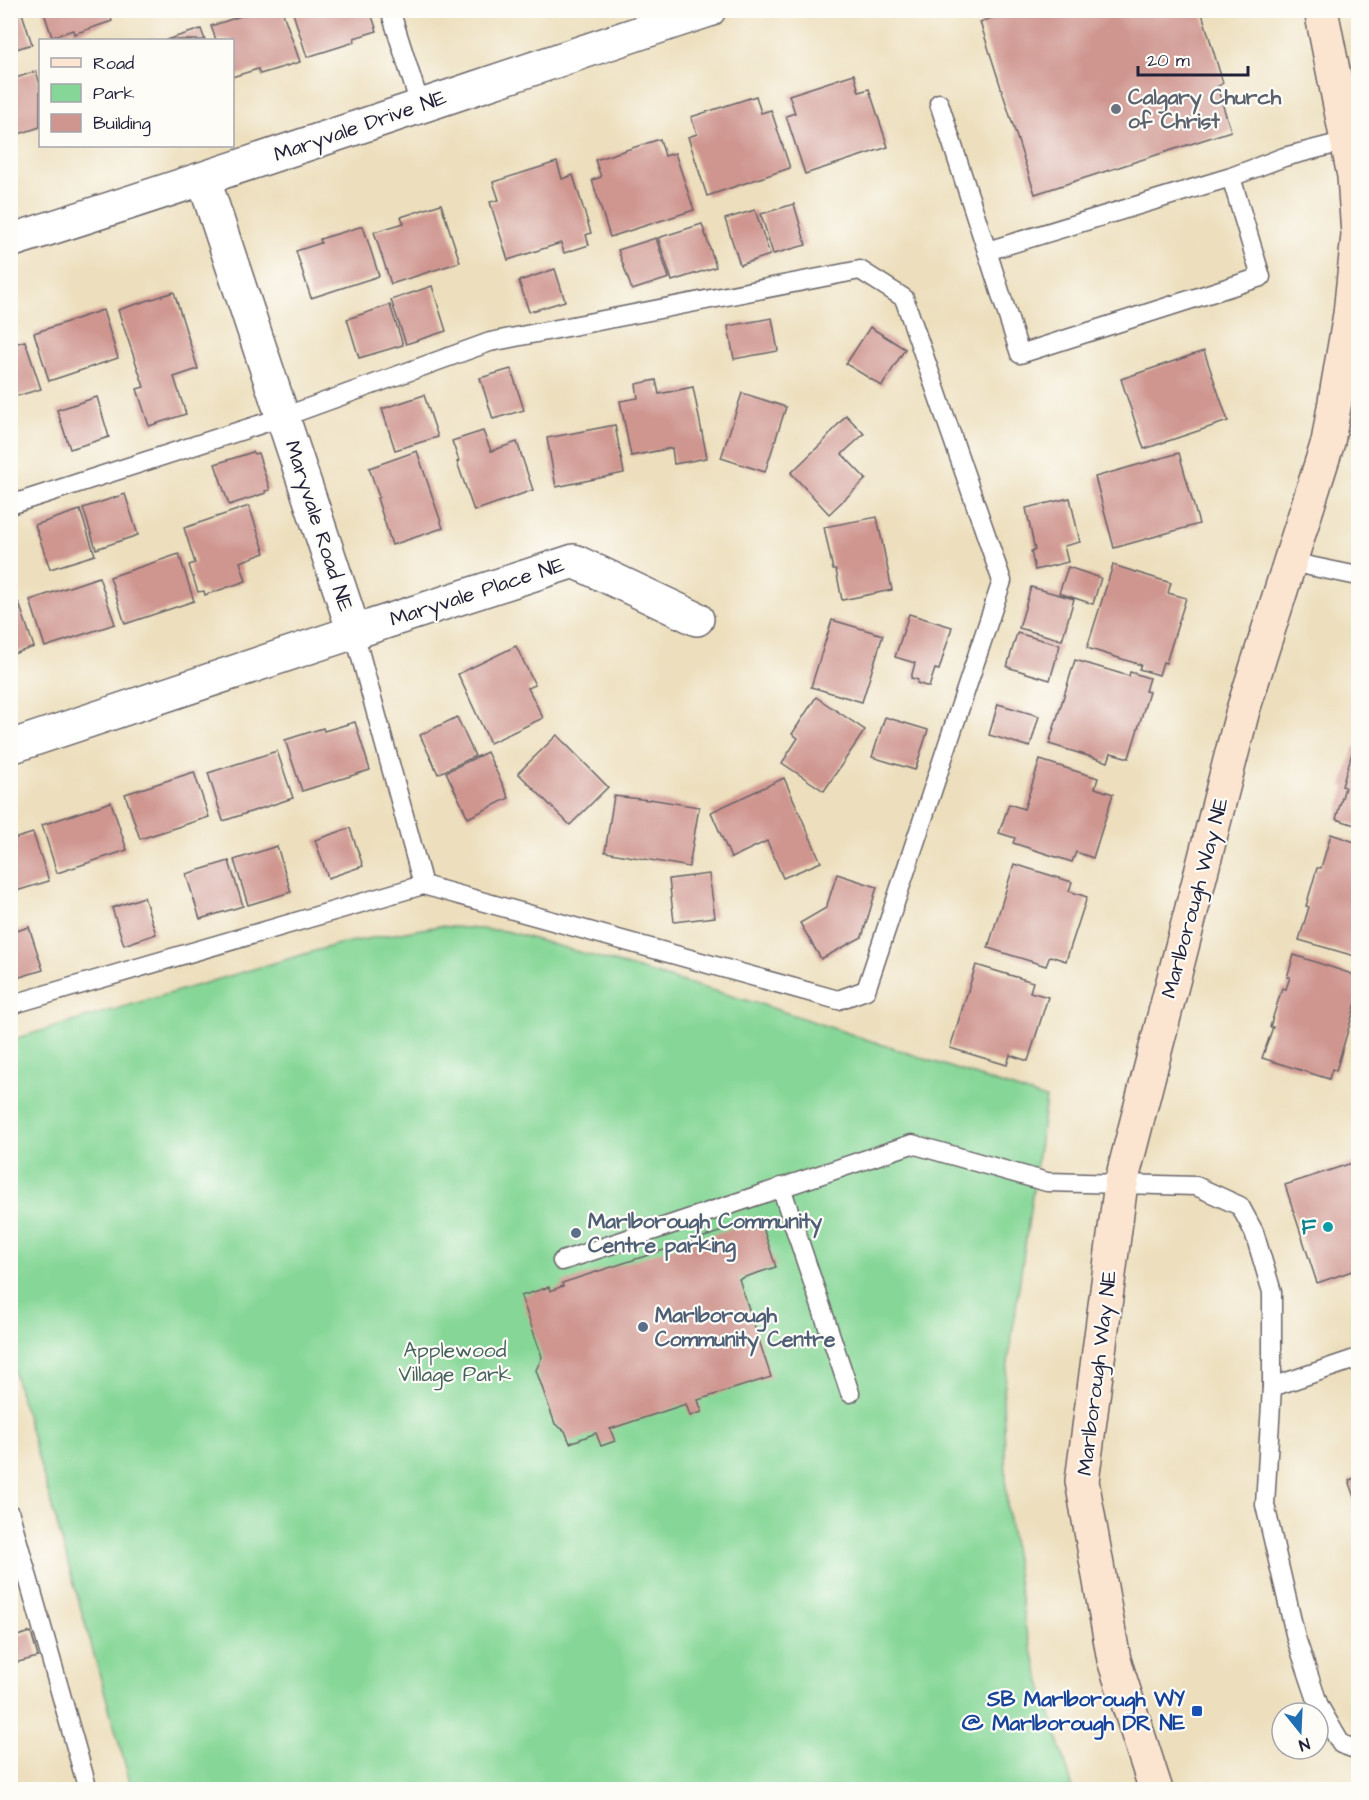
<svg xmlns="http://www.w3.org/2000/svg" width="1369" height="1800" font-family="'Architects Daughter',sans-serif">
  <rect width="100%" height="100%" fill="#fdfcf7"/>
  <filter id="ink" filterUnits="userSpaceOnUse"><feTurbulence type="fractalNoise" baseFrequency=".0167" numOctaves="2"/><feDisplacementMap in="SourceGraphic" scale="12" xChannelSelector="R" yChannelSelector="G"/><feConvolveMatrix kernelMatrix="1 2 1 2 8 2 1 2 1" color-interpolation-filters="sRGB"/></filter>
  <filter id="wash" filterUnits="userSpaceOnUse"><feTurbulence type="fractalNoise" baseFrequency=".008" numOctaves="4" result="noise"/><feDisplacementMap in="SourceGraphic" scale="24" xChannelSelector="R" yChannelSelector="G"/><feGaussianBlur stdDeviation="1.35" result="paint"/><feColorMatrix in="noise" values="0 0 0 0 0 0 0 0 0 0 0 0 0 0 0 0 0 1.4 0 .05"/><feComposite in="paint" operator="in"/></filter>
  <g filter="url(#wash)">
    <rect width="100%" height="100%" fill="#eddfbd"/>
    <!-- green -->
    <path fill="#86d797" stroke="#547c69" stroke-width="1.5" d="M 439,926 L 506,931 L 763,1005 L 1046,1099 L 1003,1398 L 1007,1507 L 1026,1631 L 1073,1789 L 132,1789 L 11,1362 L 10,1040 L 339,944 Z"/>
    <g id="blocks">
      <!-- building -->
      <g fill="#cf958f">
        <path d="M 10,10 L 21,10 L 32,44 L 10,51 Z"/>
        <path d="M 43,10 L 108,10 L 112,21 L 74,34 L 73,30 L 52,37 Z"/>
        <path d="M 259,10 L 282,10 L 300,62 L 260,74 L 258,69 L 232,77 L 232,40 L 216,40 L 211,26 Z"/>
        <path d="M 292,10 L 370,10 L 377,31 L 354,38 L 355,42 L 307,57 Z"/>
        <path d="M 1015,10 L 1201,10 L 1223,83 L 1217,87 L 1231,131 L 1035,194 L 980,22 Z"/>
        <path d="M 201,29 L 205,40 L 166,40 Z"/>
        <path d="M 36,71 L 40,84 L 40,127 L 10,137 L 10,80 Z"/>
        <path d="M 854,74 L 859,92 L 869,89 L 888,147 L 805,174 L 786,116 L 795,113 L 789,95 Z"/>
        <path d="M 756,96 L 761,113 L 771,110 L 790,168 L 707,196 L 688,137 L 697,134 L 691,117 Z"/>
        <path d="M 660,139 L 665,156 L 675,153 L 694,210 L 610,237 L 592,180 L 601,177 L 595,160 Z"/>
        <path d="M 557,162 L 562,179 L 573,175 L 591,233 L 586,235 L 589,245 L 564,253 L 561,243 L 508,260 L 490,202 L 499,200 L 493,182 Z"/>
        <path d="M 441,204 L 460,262 L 391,284 L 374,232 L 404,223 L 401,217 Z"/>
        <path d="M 794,204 L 806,245 L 773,254 L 761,214 Z"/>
        <path d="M 755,210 L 770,255 L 740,265 L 725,219 Z"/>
        <path d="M 702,224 L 716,267 L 672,281 L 658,238 Z"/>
        <path d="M 363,226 L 379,276 L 311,298 L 296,251 L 321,243 L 320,239 Z"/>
        <path d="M 656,238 L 669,278 L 632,290 L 618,250 Z"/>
        <path d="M 555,269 L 565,301 L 529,312 L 519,281 Z"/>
        <path d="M 432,286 L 446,331 L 406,344 L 391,300 Z"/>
        <path d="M 174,292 L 198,369 L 174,377 L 186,414 L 149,426 L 137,389 L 144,387 L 118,310 Z"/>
        <path d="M 390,305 L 403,345 L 359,358 L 347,319 Z"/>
        <path d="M 103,310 L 118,358 L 49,381 L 34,333 Z"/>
        <path d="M 772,318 L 778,351 L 734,359 L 728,326 Z"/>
        <path d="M 870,327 L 905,349 L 882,386 L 846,364 Z"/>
        <path d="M 25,341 L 41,389 L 10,398 L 10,345 Z"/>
        <path d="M 1204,351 L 1228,421 L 1144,449 L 1121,379 Z"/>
        <path d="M 511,369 L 524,410 L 493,419 L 480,378 Z"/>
        <path d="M 656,380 L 659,394 L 693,387 L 707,458 L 674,464 L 672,448 L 631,456 L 620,401 L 638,398 L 636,384 Z"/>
        <path d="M 742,393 L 786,407 L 765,472 L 721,458 Z"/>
        <path d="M 424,395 L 438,437 L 395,450 L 382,409 Z"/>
        <path d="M 97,397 L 109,437 L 70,449 L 57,410 Z"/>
        <path d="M 846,415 L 864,434 L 842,454 L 866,479 L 829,514 L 791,473 L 825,440 Z"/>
        <path d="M 615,425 L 624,473 L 556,487 L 547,438 Z"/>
        <path d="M 483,431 L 491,451 L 517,442 L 533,490 L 474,511 L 457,462 L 459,461 L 452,441 Z"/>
        <path d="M 417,451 L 443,528 L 392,545 L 377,498 L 379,497 L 369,468 Z"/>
        <path d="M 253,452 L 254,454 L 258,453 L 270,490 L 265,491 L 266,493 L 229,505 L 215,464 Z"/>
        <path d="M 1179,453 L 1199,524 L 1114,548 L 1095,477 Z"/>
        <path d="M 125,494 L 138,535 L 96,549 L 83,508 Z"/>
        <path d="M 1070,498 L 1080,542 L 1064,546 L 1068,562 L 1035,570 L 1031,551 L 1035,550 L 1026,508 Z"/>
        <path d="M 249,506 L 265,553 L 240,562 L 246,581 L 205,595 L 204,591 L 198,592 L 189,565 L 195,563 L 184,528 Z"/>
        <path d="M 80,510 L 95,555 L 50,569 L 35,525 Z"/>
        <path d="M 877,517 L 892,590 L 842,600 L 836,570 L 833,570 L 824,527 Z"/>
        <path d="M 179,554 L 194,601 L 125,624 L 110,577 Z"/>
        <path d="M 1113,565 L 1171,583 L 1168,593 L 1186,598 L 1166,663 L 1163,662 L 1159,675 L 1139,669 L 1141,665 L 1087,648 Z"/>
        <path d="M 1068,567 L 1101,578 L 1093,604 L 1059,593 Z"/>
        <path d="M 99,577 L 115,624 L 45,647 L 30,600 Z"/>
        <path d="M 1031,587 L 1074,599 L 1062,640 L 1019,628 Z"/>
        <path d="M 19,603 L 34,647 L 10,655 L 10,606 Z"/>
        <path d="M 909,614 L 952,627 L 939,670 L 935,669 L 929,687 L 917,683 L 918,680 L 911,678 L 915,663 L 895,657 Z"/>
        <path d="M 832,620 L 883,635 L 862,702 L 811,687 Z"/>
        <path d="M 1017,633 L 1060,645 L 1050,680 L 1007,667 Z"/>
        <path d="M 516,646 L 535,685 L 528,688 L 543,718 L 490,743 L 458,674 Z"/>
        <path d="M 1075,660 L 1129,676 L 1130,672 L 1149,678 L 1145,691 L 1149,692 L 1129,758 L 1111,753 L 1108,762 L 1049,744 Z"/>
        <path d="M 816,697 L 865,730 L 824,791 L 782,763 L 798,738 L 792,734 Z"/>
        <path d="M 998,704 L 1039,716 L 1030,747 L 989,735 Z"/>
        <path d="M 457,717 L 475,756 L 438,774 L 420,735 Z"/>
        <path d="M 885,717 L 928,730 L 915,770 L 872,757 Z"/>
        <path d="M 355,722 L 370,770 L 302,791 L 285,740 L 323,728 L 324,731 Z"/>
        <path d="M 557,735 L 608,787 L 570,825 L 518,773 Z"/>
        <path d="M 1354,747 L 1358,748 L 1358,826 L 1336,819 L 1345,787 L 1342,786 Z"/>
        <path d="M 277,751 L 293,798 L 223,821 L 208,773 Z"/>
        <path d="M 487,752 L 509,798 L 468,818 L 446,772 Z"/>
        <path d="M 1040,760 L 1098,778 L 1095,788 L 1113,794 L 1093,858 L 1076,852 L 1072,862 L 1013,843 L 1015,838 L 999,833 L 1009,804 L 1024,809 Z"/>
        <path d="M 194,772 L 209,817 L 140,839 L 125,794 Z"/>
        <path d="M 784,778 L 821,862 L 783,878 L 767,841 L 731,858 L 711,812 Z"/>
        <path d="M 614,796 L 649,800 L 650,799 L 699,807 L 689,867 L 605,852 Z"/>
        <path d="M 111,802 L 127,850 L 57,873 L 42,825 Z"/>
        <path d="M 350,828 L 363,866 L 328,878 L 315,840 Z"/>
        <path d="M 33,833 L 49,881 L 10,893 L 10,840 Z"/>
        <path d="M 1331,834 L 1358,843 L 1358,957 L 1299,940 L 1309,907 L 1306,906 L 1317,868 L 1321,868 Z"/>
        <path d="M 277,846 L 291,892 L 248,905 L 234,860 Z"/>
        <path d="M 229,861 L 243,906 L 200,919 L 186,874 Z"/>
        <path d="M 1014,864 L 1072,882 L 1069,891 L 1087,897 L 1066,961 L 1050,956 L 1046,966 L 988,948 Z"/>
        <path d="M 709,874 L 715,917 L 674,922 L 669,879 Z"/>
        <path d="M 837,874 L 877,887 L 862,937 L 821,959 L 800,923 L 826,908 Z"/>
        <path d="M 144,897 L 156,934 L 124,945 L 112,908 Z"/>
        <path d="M 29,927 L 43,970 L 10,980 L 10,933 Z"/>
        <path d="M 1294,955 L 1358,976 L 1358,996 L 1336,1071 L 1332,1069 L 1329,1079 L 1262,1058 L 1273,1027 L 1270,1027 L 1282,988 L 1286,989 L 1290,977 L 1287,977 Z"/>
        <path d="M 976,965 L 1033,982 L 1030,992 L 1048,997 L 1028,1061 L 1010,1055 L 1007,1065 L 950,1048 Z"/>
        <path d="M 1358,1161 L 1358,1269 L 1317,1283 L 1285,1185 Z"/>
        <path d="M 760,1219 L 776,1267 L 739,1279 L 771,1377 L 698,1400 L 702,1412 L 690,1416 L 686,1404 L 610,1429 L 615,1441 L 601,1446 L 596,1433 L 570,1443 L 565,1431 L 555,1424 L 536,1370 L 542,1357 L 521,1296 L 549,1287 L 550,1291 L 563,1286 L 562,1283 Z"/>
        <path d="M 1358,1477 L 1358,1506 L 1349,1480 Z"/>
        <path d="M 31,1632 L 38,1657 L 10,1664 L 10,1638 Z"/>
      </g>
    </g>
  </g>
  <g filter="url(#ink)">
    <use href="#blocks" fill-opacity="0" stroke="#696468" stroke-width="1.5"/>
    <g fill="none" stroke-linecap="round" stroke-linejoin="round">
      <!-- lane casing -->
      <g stroke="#696468" stroke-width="21">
        <g id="lane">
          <path d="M 390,10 L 420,105"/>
          <path d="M 939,103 L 987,251"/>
          <path d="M 1231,177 L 1261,277 L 1020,354 L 987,251 L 1231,177 L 1284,157 L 1347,141"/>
          <path d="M 10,505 L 283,417 L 490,342 L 860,270 L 904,298 L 1002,581 L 866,990 L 838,1000 L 423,885 L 10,1005"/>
          <path d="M 1290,562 L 1358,576"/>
          <path d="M 354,632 L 423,885"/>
          <path d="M 781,1187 L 850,1393"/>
          <path d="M 562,1261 L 912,1144 L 1047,1182 L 1196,1186 L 1240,1206 L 1254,1232 L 1272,1292 L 1272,1387 L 1265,1505 L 1296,1638 L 1319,1706 L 1341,1744 L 1358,1750"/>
          <path d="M 1272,1387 L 1358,1358"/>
          <path d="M 10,1514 L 88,1790"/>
        </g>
      </g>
      <!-- street casing -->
      <g stroke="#696468" stroke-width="36">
        <g id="street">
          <path d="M 10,241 C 244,167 476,87 709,10"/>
          <path d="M 354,632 L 574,561 L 697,619"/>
          <path d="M 10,747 L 354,632 L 204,180"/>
        </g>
      </g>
      <!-- secondary casing -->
      <g stroke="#696468" stroke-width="36">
        <path id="secondary" d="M 1156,1790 L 1114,1660 L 1082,1481 L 1121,1183 L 1243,710 L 1328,442 L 1350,314 L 1358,235 L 1354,176 L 1321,10"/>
      </g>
      <!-- lane -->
      <use href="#lane" stroke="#fff" stroke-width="18"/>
      <!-- street -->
      <use href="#street" stroke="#fff" stroke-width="33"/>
      <!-- secondary -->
      <use href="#secondary" stroke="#fce5d0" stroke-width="33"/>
    </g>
  </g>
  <!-- markers -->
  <circle fill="#6b7280" stroke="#fdfcf7" stroke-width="2" cx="1116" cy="109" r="6"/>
  <circle fill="#0f9aa8" stroke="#fdfcf7" stroke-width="2" cx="1328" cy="1227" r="6"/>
  <g fill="#5c6f8a" stroke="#fdfcf7" stroke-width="2">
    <circle cx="576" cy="1233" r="6"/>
    <circle cx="643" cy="1327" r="6"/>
  </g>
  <rect fill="#1a4fb4" stroke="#fdfcf7" stroke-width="2" x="1191" y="1705" width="12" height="12" rx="3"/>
  <g text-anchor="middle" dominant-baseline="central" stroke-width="4.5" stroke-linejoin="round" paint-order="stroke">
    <!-- worship labels -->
    <g font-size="21" font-weight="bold" fill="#5b616d" stroke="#fdfcf7" text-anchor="start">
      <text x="1128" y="97">Calgary Church<tspan x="1128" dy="24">of Christ</tspan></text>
    </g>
    <!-- street labels -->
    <g font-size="21" fill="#22223b" stroke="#fdfcf7">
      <text transform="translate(360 126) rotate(-19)">Maryvale Drive NE</text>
      <text transform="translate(319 526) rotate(72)">Maryvale Road NE</text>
      <text transform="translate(477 592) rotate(-18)">Maryvale Place NE</text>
      <text transform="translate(1195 898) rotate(-75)">Marlborough Way NE</text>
      <text transform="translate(1097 1373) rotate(-83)">Marlborough Way NE</text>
    </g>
    <!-- service labels -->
    <g font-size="21" font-weight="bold" fill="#4e5e75" stroke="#fdfcf7" text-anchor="start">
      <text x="588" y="1221">Marlborough Community<tspan x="588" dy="24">Centre parking</tspan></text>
      <text x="655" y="1315">Marlborough<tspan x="655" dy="24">Community Centre</tspan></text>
    </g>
    <!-- culture labels -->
    <g font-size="21" font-weight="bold" fill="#0d838f" stroke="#fdfcf7" text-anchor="end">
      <text x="1316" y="1227">F</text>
    </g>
    <!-- park labels -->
    <g font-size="21" fill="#45615b" stroke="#fdfcf7">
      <text x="455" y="1350">Applewood<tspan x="455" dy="24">Village Park</tspan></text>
    </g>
    <!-- transit labels -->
    <g font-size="21" font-weight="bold" fill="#164399" stroke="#fdfcf7" text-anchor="end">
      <text x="1185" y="1699">SB Marlborough WY<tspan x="1185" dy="24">@ Marlborough DR NE</tspan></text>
    </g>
  </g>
  <!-- margin -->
  <rect width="1369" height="1800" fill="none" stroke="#fdfcf7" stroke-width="36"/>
  <!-- legend -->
  <rect x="39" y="39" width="195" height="108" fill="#fdfcf7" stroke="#a5a5ac" stroke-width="1.5"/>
  <rect x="51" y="58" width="30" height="9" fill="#fce5d0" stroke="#a5a5ac" stroke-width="1.5"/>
  <text x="93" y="69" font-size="18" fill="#22223b">Road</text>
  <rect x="51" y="84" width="30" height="18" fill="#86d797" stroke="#a5a5ac" stroke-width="1.5"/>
  <text x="93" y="99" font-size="18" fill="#22223b">Park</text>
  <rect x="51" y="114" width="30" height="18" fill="#cf958f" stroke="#a5a5ac" stroke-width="1.5"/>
  <text x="93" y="129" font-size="18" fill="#22223b">Building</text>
  <!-- north arrow -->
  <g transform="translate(1300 1731) rotate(162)"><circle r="28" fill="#fdfcf7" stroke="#a5a5ac" stroke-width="1.5"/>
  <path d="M0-4.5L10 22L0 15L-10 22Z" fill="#1f6fb2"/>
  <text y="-9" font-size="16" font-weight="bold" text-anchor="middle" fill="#22223b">N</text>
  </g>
  <!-- scale -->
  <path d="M1138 66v9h110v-9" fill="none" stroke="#22223b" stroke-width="3"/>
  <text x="1147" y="66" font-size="18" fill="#22223b" stroke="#fdfcf7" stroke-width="4.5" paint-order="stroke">20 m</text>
</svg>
